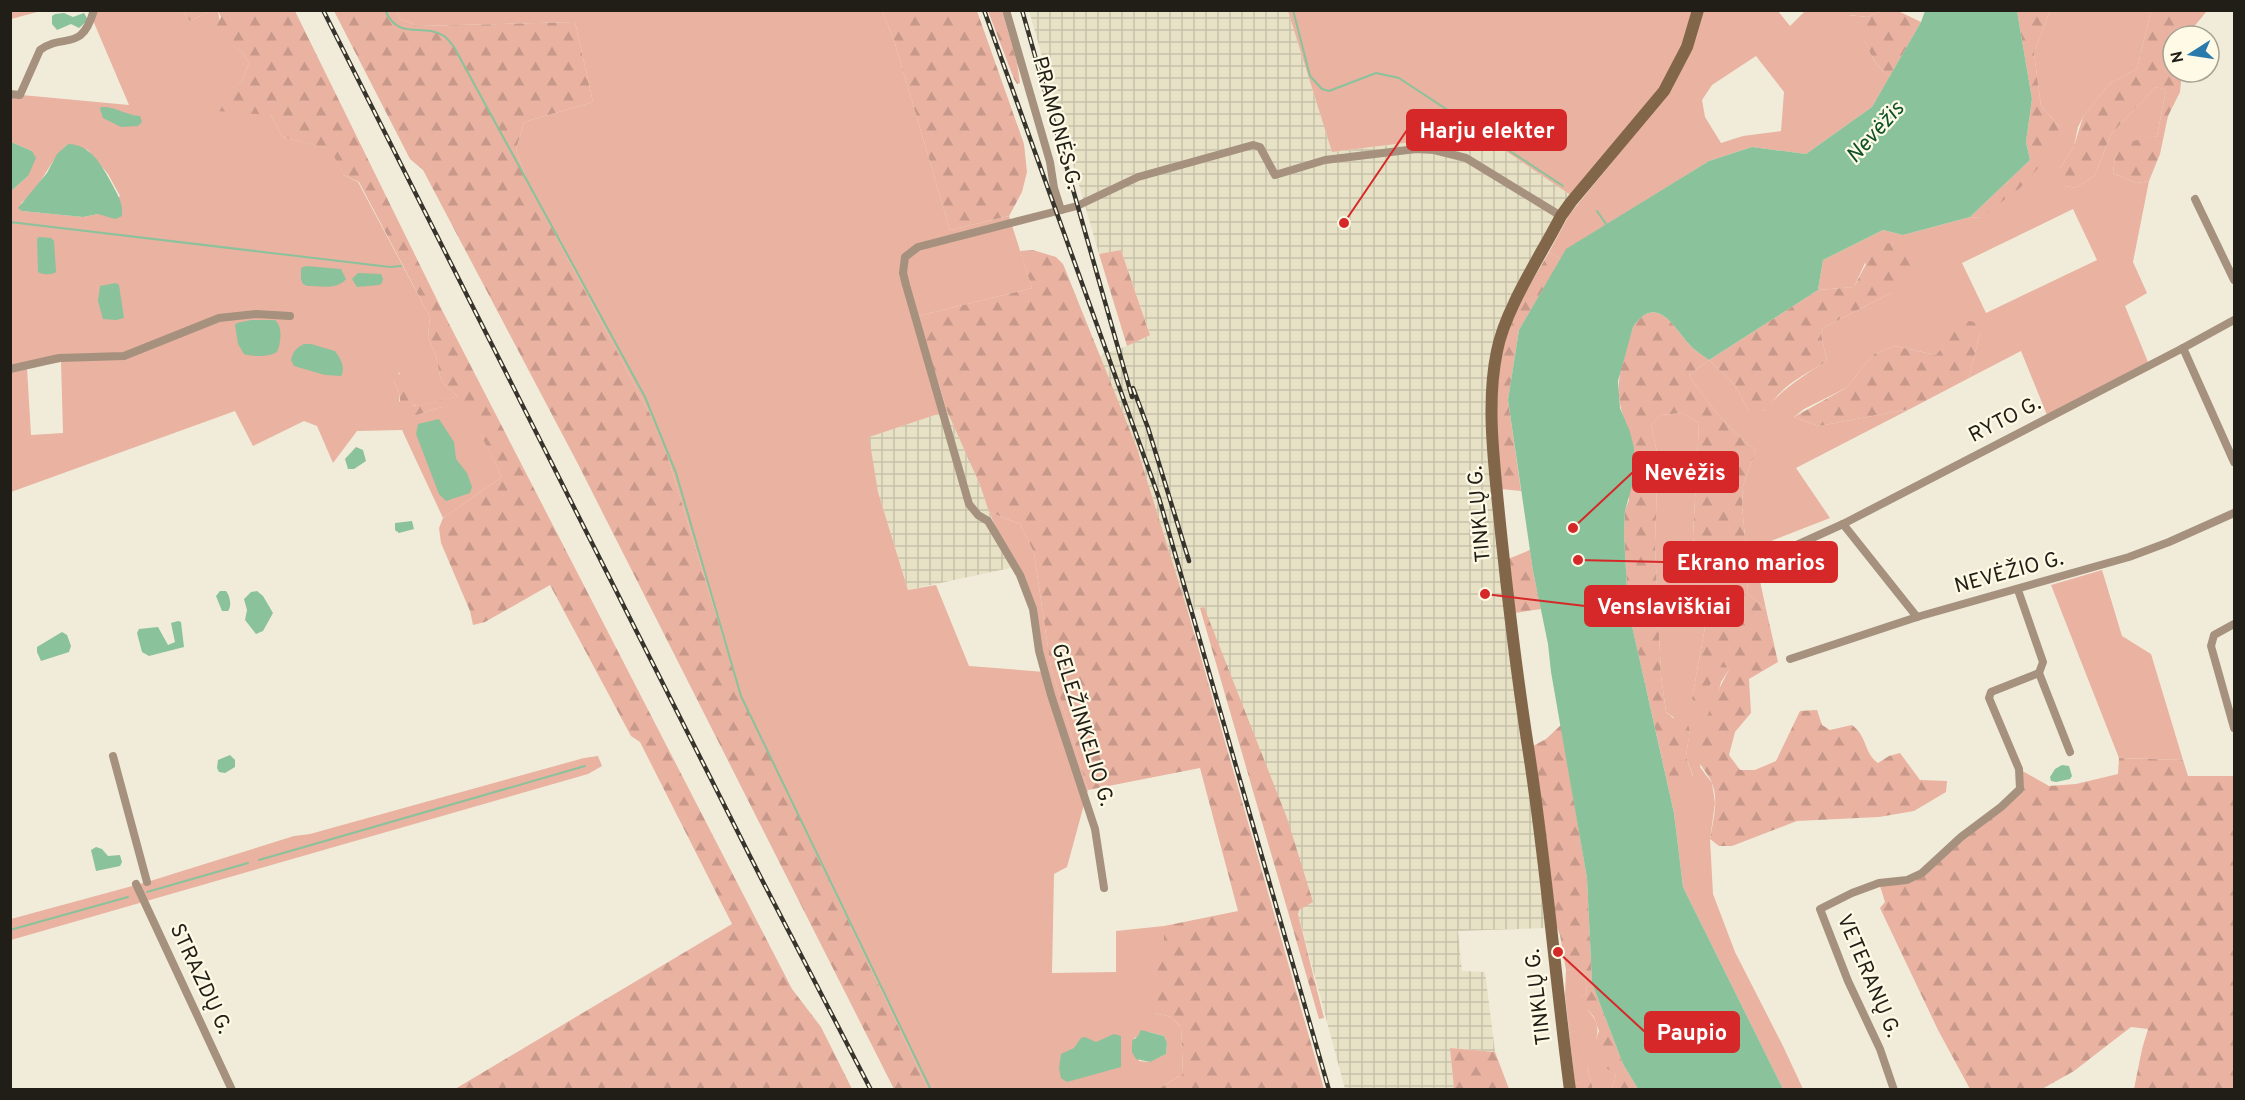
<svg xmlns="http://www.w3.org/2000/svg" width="2245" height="1100" font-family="Overpass,sans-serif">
  <defs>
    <pattern id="industrial-grid" width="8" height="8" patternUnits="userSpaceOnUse" patternTransform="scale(1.5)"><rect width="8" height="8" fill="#e7e1c6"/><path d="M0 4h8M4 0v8" fill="none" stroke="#c6c1a9"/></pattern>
    <pattern id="forest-firs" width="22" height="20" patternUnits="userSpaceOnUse" patternTransform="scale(1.5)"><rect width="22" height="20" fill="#e9b2a1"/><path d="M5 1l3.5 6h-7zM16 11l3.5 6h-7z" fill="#c8998a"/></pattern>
  </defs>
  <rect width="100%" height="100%" fill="#f1ecd9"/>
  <!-- industrial -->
  <g fill="url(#industrial-grid)">
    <path d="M 1029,11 L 1288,11 L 1332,152 L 1412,142 L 1409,125 L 1448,112 L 1572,196 L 1523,282 L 1488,401 L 1546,928 L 1458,931 L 1462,971 L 1485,972 L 1495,1052 L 1450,1048 L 1454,1089 L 1345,1089 L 1298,914 L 1299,910 L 1204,608 L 1188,612 L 1137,448 L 1099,356 L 1127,346 L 1150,334 L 1121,250 L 1099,254 Z"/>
    <path d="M 947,411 L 980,485 L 993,523 L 1019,566 L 908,590 L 878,492 L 868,437 Z"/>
  </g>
  <!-- grass -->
  <g fill="#e9b2a1" fill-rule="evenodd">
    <path d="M 11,10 L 41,10 L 41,11 L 11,19 Z"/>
    <path d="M 89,11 L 183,11 L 190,21 L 211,11 L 218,11 L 223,40 L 242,52 L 249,63 L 242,81 L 221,97 L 271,115 L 282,137 L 331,149 L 344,175 L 358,182 L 430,317 L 428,337 L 436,356 L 440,376 L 444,384 L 457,396 L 456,397 L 416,406 L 413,404 L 399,372 L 394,382 L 399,393 L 399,401 L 414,416 L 438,408 L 465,403 L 502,477 L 443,518 L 402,430 L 357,431 L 333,463 L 317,426 L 304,421 L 253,446 L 235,411 L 11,492 L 11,191 L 28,176 L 32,151 L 11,142 L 11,94 L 129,105 ZM 68,144 L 88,150 L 108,174 L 120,196 L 98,214 L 83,217 L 22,211 L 21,203 C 42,188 48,161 68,144 ZM 61,362 L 63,433 L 31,435 L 27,368 Z"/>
    <path d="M 396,11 L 882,11 L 894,40 L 950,230 L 1009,216 L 1032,288 L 918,316 L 947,411 L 869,437 L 878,492 L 908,590 L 936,585 L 969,666 L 1045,672 L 1033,609 L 989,512 L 1020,524 L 1034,553 L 1051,668 L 1088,790 L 1067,867 L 1054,874 L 1052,973 L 1116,972 L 1116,931 L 1164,926 L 1164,945 L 1155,1013 L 1171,1017 L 1181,1027 L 1183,1074 L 1158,1089 L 928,1089 L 740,693 L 661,435 L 528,183 L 516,150 L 524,122 L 593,102 L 575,22 L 419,26 L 400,19 ZM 1149,1032 L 1164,1036 L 1167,1043 L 1166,1054 L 1149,1062 L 1139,1061 L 1134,1038 Z"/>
    <path d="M 1288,11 L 1698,11 L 1675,73 L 1572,196 L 1448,112 L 1409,125 L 1412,142 L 1332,152 Z"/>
    <path d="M 1703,11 L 1778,11 L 1790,26 L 1805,11 L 1881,11 L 1868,17 L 1849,15 C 1868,32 1866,63 1890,76 L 1872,107 L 1806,154 L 1752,147 L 1709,161 L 1567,249 L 1561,259 L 1549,252 L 1569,215 L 1665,97 ZM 1756,56 L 1784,92 L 1781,131 L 1743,136 L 1721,143 L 1705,117 L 1702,100 L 1712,85 Z"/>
    <path d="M 2050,11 L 2151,11 L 2137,69 L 2109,84 L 2083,117 L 2078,127 L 2074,146 L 2060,168 L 2065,186 L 2076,188 L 2095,175 L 2111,134 L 2156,87 L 2166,90 L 2157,136 L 2123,144 L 2115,157 L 2113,173 L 2136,183 L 2149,181 L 2133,262 L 2147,293 L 2125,306 L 2148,362 L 2047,415 L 2021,351 L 1969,378 L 1980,333 L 1945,344 L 1936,355 L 1895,346 L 1874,354 L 1846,388 L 1804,409 L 1794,417 L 1819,426 L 1910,409 L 1796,468 L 1830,518 L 1753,548 L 1766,609 L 1747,593 L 1748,571 L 1742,505 L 1743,486 L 1756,450 C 1728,430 1708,403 1689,375 L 1709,360 L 1735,385 L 1749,411 L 1763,411 C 1782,390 1802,376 1827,361 L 1821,334 L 1823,328 L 1891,293 L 1865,263 L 1854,287 L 1818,290 L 1823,260 L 1883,230 L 1903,235 L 1970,217 L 1980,218 L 2060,127 L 2041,106 L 2034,53 ZM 2073,209 L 2097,260 L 1986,313 L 1962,263 Z"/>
    <path d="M 1682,413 L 1699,423 L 1693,537 L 1705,627 L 1692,699 L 1699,708 L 1718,666 L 1730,668 L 1721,682 L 1700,767 L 1712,783 L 1715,803 L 1710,839 L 1713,894 L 1735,952 L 1783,1046 L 1803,1089 L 1783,1089 L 1683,887 L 1674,813 L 1666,777 L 1693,776 L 1686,756 L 1690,729 L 1666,712 L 1661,676 L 1655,544 L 1658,457 L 1651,425 L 1660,415 Z"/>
    <path d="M 2102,570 L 2122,636 L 2151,654 L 2183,760 L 2119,758 L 2051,585 Z"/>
    <path d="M 598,756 L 602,766 L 588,774 L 11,940 L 11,919 L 147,882 L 294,836 L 310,834 L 584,758 Z"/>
    <path d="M 1579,968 L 1585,974 L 1587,994 L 1575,999 C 1588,1010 1602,1020 1596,1039 L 1616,1075 L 1612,1089 L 1593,1089 L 1587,1066 L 1580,1067 L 1580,1082 L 1575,1084 L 1565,995 L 1566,970 Z"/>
  </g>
  <!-- forest -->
  <g fill="url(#forest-firs)">
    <path d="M 183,11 L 211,11 L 190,21 Z"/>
    <path d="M 218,11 L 295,11 L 444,314 L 792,989 L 821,1027 L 852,1089 L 455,1089 L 732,924 L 640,742 L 631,736 L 550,585 L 485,622 L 473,625 L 470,611 L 441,543 L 439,528 L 443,518 L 502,477 L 465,404 L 438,408 L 414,416 L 401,410 L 399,393 L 394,382 L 396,372 C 407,378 417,390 413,404 L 415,406 L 455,397 L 457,396 L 444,384 L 440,376 L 436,356 L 428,337 L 430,317 L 359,182 L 344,175 L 330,149 L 282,137 L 271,115 L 217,111 L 220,97 L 242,81 L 249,63 L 242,52 L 222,40 L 214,29 L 221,17 Z"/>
    <path d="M 334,11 L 396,11 L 400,19 L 419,26 L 575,22 L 593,102 L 524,122 L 516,150 L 528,183 L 661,435 L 740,693 L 928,1089 L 894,1089 L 578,464 L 423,170 L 410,159 Z"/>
    <path d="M 882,11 L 977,11 L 1024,144 L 1027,172 L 1022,192 L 1009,216 L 950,230 L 894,40 Z"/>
    <path d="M 988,11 L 1002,11 L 1017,62 L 1020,83 L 1017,84 L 1014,79 Z"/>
    <path d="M 1881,11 L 1898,11 L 1921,22 L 1890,76 C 1866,63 1868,31 1847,15 L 1868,17 Z"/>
    <path d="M 2017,11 L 2050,11 L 2034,53 L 2041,106 L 2060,127 L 2058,146 L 2020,188 L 1980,218 L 1970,217 L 2030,160 L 2026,142 L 2032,99 Z"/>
    <path d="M 2151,11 L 2207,11 C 2197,22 2190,36 2173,36 L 2173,72 L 2182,72 L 2180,92 L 2168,116 L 2160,154 L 2149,181 L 2136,183 L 2113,173 L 2115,157 L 2123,143 L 2157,136 L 2166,90 L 2156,87 L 2111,134 L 2095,175 L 2076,188 L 2065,186 L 2060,178 L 2060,168 L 2074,146 L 2083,117 L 2109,84 L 2137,69 Z"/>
    <path d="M 1897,242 L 1916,247 L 1913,272 L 1891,293 L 1823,328 L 1821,334 L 1827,361 C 1811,371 1792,380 1779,394 C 1771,402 1766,413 1753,414 L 1749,411 L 1735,385 L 1709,360 L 1689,375 C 1708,403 1728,430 1756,450 L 1743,486 L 1742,505 L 1748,571 L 1747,593 L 1766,609 L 1778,662 L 1749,679 L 1751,713 L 1735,732 L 1729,755 L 1740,770 L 1755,770 L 1776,761 L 1800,711 L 1817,710 L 1822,725 L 1830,730 L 1852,725 C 1868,737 1863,752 1878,763 L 1889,756 L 1900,753 L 1920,780 L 1947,781 L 1946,792 L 1914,811 L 1879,817 L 1797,821 L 1732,846 L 1719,846 L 1710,839 C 1713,821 1719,800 1712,783 C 1707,771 1697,765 1697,750 C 1697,736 1722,681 1730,668 L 1718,667 L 1699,709 L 1692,699 L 1705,627 L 1693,537 L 1699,423 L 1682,413 L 1660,415 L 1651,425 L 1658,457 L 1655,544 L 1661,676 L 1666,712 L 1673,718 L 1683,714 L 1690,730 L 1686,756 L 1693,777 L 1666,777 L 1628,608 L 1624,534 L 1625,511 L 1629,500 L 1624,419 C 1612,384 1623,360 1633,327 C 1657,292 1674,328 1690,345 C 1695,351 1703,355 1709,360 L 1818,290 L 1854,287 L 1876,245 Z"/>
    <path d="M 1033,250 L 1056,257 L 1063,264 L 1137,448 L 1188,612 L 1324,1089 L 1158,1089 L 1183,1074 L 1181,1027 L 1171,1017 L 1155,1013 L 1153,1008 L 1157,953 L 1164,944 L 1164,926 L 1238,911 L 1200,768 L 1088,790 L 1051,668 L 1034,553 L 1020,524 L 989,512 L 980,485 L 947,411 L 918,316 L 1032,288 L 1020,251 Z"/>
    <path d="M 1121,250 L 1150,335 L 1127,346 L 1099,254 Z"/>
    <path d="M 1549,252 L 1561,259 L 1519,330 L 1508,400 L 1521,491 L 1501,489 C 1498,437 1489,370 1511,321 C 1522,297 1536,275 1549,252 Z"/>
    <path d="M 1969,321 L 1974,322 L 1980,333 L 1969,378 L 1910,409 L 1819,426 L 1794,417 L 1846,388 L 1874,354 L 1895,346 L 1936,355 L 1958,327 Z"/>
    <path d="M 1530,550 L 1533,571 L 1541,609 L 1515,613 L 1508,559 Z"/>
    <path d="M 1204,607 L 1287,818 L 1313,902 L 1299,910 L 1298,914 L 1324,1018 L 1319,1019 L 1200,608 Z"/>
    <path d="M 1561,725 L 1587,878 L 1592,983 L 1623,1064 L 1638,1089 L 1612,1089 L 1616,1075 L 1613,1071 L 1602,1067 L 1596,1039 L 1599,1031 L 1594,1017 L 1589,1011 L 1574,1003 L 1574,999 L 1587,994 L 1585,974 L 1579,968 L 1566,970 L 1560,935 L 1556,925 L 1533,746 L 1546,739 Z"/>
    <path d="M 2119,758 L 2183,760 L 2188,776 L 2234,776 L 2234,1089 L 2134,1089 L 2142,1049 L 2148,1029 L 2131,1027 L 2074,1071 L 2042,1089 L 1970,1089 L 1938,1030 L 1880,908 L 1885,902 L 1879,883 L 1907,880 L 2020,789 L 2019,769 L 2049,786 L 2076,784 L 2118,774 Z"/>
    <path d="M 1450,1048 L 1495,1052 L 1509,1089 L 1454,1089 Z"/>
    <path d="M 1583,1064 L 1587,1066 L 1593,1089 L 1575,1089 L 1575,1084 L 1580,1082 L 1580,1066 Z"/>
  </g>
  <!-- water -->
  <g fill="#8ac29b">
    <path d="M 1925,11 L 2017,11 L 2032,99 L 2026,142 L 2030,160 L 1970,217 L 1903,235 L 1883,230 L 1823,260 L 1818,290 L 1709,360 C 1703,355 1695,351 1690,345 C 1674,328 1657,292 1633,327 L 1618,381 L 1620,408 L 1630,432 L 1634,448 L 1633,482 L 1625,511 L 1624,534 L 1628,608 L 1674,813 L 1683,887 L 1783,1089 L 1638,1089 L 1623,1064 L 1592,983 L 1587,878 L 1551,672 L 1548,644 L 1533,571 L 1508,400 L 1519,330 L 1566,249 L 1709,161 L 1752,147 L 1806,154 L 1872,107 L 1921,22 Z"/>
    <path d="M 64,13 L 73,17 L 84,13 L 88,20 L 79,28 L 71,24 L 57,30 L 52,24 L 52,16 L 55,14 Z"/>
    <path d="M 101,107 C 115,106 125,115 140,116 L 142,122 L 138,126 L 121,127 L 103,118 L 100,109 Z"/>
    <path d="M 11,142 L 32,151 L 36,158 L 28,176 L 11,191 Z"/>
    <path d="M 68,144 C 91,144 102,166 112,184 C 118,196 123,202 122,216 L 115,219 L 98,214 L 83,217 L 22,211 L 18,208 L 47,173 L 57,154 Z"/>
    <path d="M 39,237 L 51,238 L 54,241 L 56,272 C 52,275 43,275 38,272 L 37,239 Z"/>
    <path d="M 306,266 L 341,269 L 346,279 C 337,290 320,286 307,286 L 303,284 L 301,279 L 301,268 Z"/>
    <path d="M 358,273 L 381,274 L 383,279 L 382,283 L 379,285 L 357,287 L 352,279 Z"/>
    <path d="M 116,283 L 119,285 L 124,318 L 116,320 L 103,319 L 98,301 L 100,286 Z"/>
    <path d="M 275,320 C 283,327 281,342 277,352 C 269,357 253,357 244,354 L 238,344 L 235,325 L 237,323 L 251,320 Z"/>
    <path d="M 304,344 L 311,344 L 335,351 C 340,358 346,367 341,376 L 325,375 L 294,366 L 291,360 C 293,351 296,348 304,344 Z"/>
    <path d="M 439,419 L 454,442 L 456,459 L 467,473 L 472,487 L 470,493 L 446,501 L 439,494 L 416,434 L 418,424 Z"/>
    <path d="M 356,447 L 363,450 L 366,461 L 354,469 L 348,469 L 345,459 Z"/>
    <path d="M 412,521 L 414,529 L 399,533 L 395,530 L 395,523 Z"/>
    <path d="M 220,591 L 226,591 C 230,596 232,606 228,611 L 222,611 L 216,596 Z"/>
    <path d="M 257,591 L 263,596 L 273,613 L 263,631 L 256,634 L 245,620 L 247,610 L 244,599 L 251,592 Z"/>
    <path d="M 178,621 L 181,622 L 184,647 L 149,656 L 142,652 L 137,633 L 139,629 L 158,627 L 168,645 L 175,642 L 171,623 Z"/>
    <path d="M 62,632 L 67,635 L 71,646 L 69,652 L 41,661 L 37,652 L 37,647 Z"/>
    <path d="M 230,755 L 235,760 L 235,767 L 225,773 L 219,772 L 217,768 L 218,760 Z"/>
    <path d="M 2062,765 L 2069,766 L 2072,776 L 2070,779 L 2056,782 L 2051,781 L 2050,777 L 2055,769 Z"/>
    <path d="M 96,847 L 102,849 L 108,856 L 120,855 L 122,862 L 120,866 L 96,871 L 91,850 Z"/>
    <path d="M 1141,1030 L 1164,1036 L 1167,1043 L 1166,1054 L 1150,1062 L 1136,1059 L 1132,1052 L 1132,1041 L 1138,1036 Z"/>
    <path d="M 1114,1034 L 1121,1036 L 1121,1067 L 1067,1082 L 1061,1078 L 1059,1068 L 1061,1054 L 1074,1048 L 1081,1038 L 1085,1037 L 1096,1042 Z"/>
  </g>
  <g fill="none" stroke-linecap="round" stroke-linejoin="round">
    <!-- stream -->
    <g stroke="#8ac29b" stroke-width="2">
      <path d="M 385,10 C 399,42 422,22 444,36 C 448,39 451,43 454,47 L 645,397 L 676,473 L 741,696 L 931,1090"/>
      <path d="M 1293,10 L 1310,76 L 1322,89 L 1329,91 L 1376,73 L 1399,78 L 1563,186"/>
      <path d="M 1597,211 L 1606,224"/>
      <path d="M 10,222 L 390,267 L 401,266"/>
      <path d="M 259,860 L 585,766"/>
      <path d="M 147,892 L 248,863"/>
      <path d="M 10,930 L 128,897"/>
    </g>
    <!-- minor -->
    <g stroke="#a5917d" stroke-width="8">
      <path d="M 1006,10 L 1050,162 L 1054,188 L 1061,210"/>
      <path d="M 10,94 L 20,95 L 40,50 C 64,32 81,54 94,10"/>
      <path d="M 2195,199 L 2234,280"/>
      <path d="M 2183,348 L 2234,462"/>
      <path d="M 10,369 L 59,358 L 124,356 L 219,318 L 256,314 L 290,316"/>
      <path d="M 1843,524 L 1917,617"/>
      <path d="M 1790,548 L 1843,524 L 2183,348 L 2234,320"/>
      <path d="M 2234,624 L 2214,635 L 2211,646 L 2234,728"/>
      <path d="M 1790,659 L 1917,617 L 2129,557 L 2169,542 L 2234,513"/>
      <path d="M 2039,673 L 2070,752"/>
      <path d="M 113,756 L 147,882"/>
      <path d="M 136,884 L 232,1090"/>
      <path d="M 1104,888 L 1095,829 L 1051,695 L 1039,651 L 1033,609 L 1020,575 L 988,521 L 978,515 L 969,504 L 906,285 L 903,273 L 905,257 L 918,247 L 1077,206 L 1138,177 L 1253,145 L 1260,147 L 1275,175 L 1325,160 L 1416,149 L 1434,150 L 1466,158 L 1561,216"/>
      <path d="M 1894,1090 L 1880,1049 L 1848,981 L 1820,909 L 1852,893 L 1879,883 L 1907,880 L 1922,873 L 1961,837 L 2001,807 L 2020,789 L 2019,769 L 1989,698 L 1991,692 L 2039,673 L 2043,662 L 2018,590"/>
    </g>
    <!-- secondary -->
    <path stroke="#826649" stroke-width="12" d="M 1570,1090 C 1555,976 1546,861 1528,747 C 1516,670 1507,592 1499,514 C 1494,461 1486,403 1497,351 C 1505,309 1541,255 1561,216 L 1571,202 L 1664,91 L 1687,47 L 1698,10"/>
    <!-- rail casing -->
    <g stroke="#36342c" stroke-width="4.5">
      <g id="rail">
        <path d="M 323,10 L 761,878 L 871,1090"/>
        <path d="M 984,10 L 1159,498 L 1329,1090"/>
        <path d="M 1022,10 L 1132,397"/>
        <path d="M 1133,388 L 1148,428 L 1189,561"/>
      </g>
    </g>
    <!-- rail -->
    <use href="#rail" stroke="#fefae6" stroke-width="2" stroke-dasharray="7" stroke-linecap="butt"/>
  </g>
  <g text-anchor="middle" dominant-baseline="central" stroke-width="4.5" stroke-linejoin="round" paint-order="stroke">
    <!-- street labels -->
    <g font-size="21" fill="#201e17" stroke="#fefae6">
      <text transform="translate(1056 123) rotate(75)">PRAMONĖS G.</text>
      <text transform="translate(2005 420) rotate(-27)">RYTO G.</text>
      <text transform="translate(1480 514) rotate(-95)">TINKLŲ G.</text>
      <text transform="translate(2009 573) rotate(-15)">NEVĖŽIO G.</text>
      <text transform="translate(1082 725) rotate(73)">GELEŽINKELIO G.</text>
      <text transform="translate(1868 976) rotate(67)">VETERANŲ G.</text>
      <text transform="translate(200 979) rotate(65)">STRAZDŲ G.</text>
      <text transform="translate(1539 997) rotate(-97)">TINKLŲ G.</text>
    </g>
    <!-- water labels -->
    <g font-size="22" font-style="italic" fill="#0e502b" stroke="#fefae6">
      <text transform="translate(1876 133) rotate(-48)">Nevėžis</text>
    </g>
  </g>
  <!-- callouts -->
  <path fill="none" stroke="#d62828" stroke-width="2" d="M1344 223L1407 130M1573 528L1633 472M1578 560L1664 562M1485 594L1585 606M1558 952L1645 1032"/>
  <g fill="#d62828" stroke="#fefae6" stroke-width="2">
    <circle cx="1344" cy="223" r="6"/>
    <circle cx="1573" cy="528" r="6"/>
    <circle cx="1578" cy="560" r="6"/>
    <circle cx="1485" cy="594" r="6"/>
    <circle cx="1558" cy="952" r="6"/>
  </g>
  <g fill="#d62828" stroke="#d62828" stroke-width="2">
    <rect x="1407" y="110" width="159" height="40" rx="6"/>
    <rect x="1633" y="452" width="105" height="40" rx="6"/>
    <rect x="1664" y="542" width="173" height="40" rx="6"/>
    <rect x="1585" y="586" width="158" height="40" rx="6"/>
    <rect x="1645" y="1012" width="94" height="40" rx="6"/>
  </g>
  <g font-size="22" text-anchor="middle" font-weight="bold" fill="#fff">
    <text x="1487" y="138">Harju elekter</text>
    <text x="1685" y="480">Nevėžis</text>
    <text x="1751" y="570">Ekrano marios</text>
    <text x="1664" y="614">Venslaviškiai</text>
    <text x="1692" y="1040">Paupio</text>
  </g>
  <!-- border -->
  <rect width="2245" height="1100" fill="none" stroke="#201e17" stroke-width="24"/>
  <!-- north arrow -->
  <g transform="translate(2191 54) rotate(258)"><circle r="28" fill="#fefae6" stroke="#a5a293" stroke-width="1.5"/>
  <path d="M0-4.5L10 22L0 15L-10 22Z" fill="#2a7bac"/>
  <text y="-9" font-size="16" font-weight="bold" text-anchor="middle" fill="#201e17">N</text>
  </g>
</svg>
